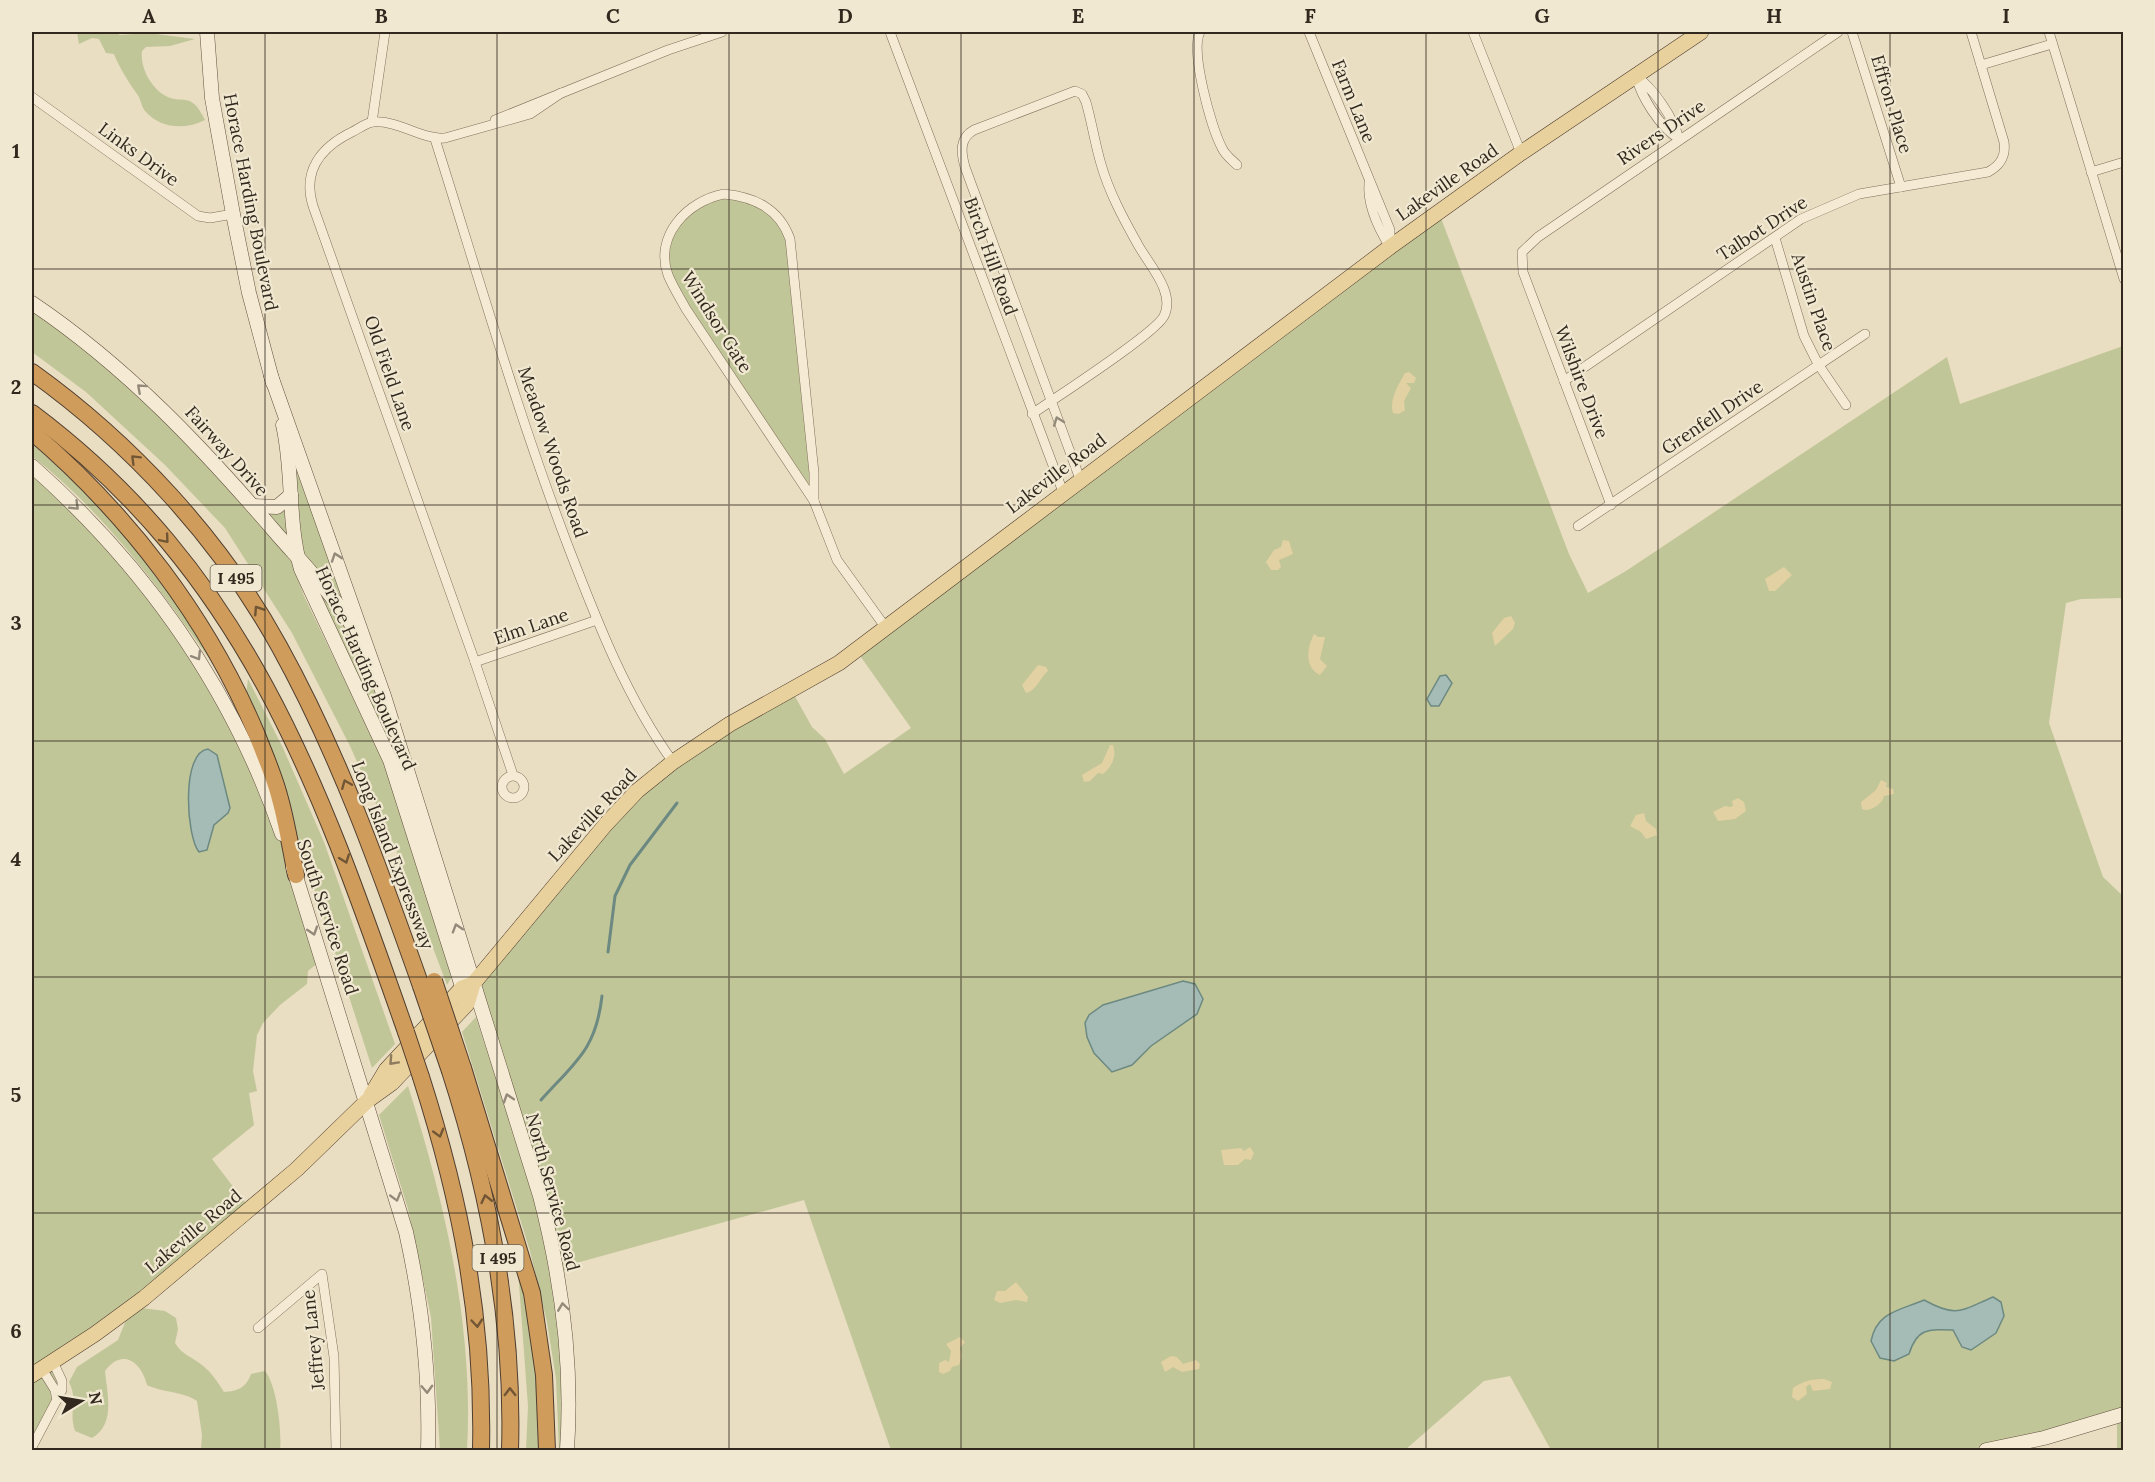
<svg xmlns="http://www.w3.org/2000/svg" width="2155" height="1482" font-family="Lora,serif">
  <rect width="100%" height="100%" fill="#e9ddc2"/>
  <!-- green -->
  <g fill="#c1c698">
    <path d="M 77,32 L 114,32 L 120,35 L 148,33 L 195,39 L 170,46 L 146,47 L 142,51 C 140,67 150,86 164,95 C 182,106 190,89 205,120 C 185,130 161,129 145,111 C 141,106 141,99 137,94 C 128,81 120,69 114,54 L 106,53 L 99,39 L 92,38 L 79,44 Z"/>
    <path d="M 711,196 L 756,201 L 786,228 L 814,501 L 669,276 C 664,227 675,224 711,196 Z"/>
    <path d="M 1439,213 L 1569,554 L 1588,593 L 1626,571 L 1947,357 L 1960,404 L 2123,346 L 2123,598 L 2081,599 L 2066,603 L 2049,723 L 2103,877 L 2123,896 L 2123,1450 L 2117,1450 L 2117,1414 L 1984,1450 L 1551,1450 L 1510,1376 L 1484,1381 L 1405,1450 L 891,1450 L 804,1200 L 580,1262 L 558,1274 L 473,984 L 637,791 L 792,691 L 812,727 L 825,739 L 844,774 L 911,728 L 856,650 Z"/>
    <path d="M 32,309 L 98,357 L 171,423 L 291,558 L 304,596 L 391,777 L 449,967 L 451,978 L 447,985 L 395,847 L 350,746 L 292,633 L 225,528 L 165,465 L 86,392 L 32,352 Z"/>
    <path d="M 286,439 L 403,756 L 390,760 L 298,558 L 253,506 L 284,502 Z"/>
    <path d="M 32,444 C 82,486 128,534 167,588 C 187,615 203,646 220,674 C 164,595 109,516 32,456 Z"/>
    <path d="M 32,470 L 98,532 L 197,660 L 273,815 L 320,961 L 308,971 L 307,984 L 280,1005 L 263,1023 L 257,1035 L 253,1071 L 257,1091 L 249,1093 L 254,1125 L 212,1159 L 251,1210 L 53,1364 L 61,1383 L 32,1443 Z"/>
    <path d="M 248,679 L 283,748 L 324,842 L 395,1044 L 372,1068 L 317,897 L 246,696 Z"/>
    <path d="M 476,1017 C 503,1104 538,1193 553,1283 C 561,1336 562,1389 564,1442 L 561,1450 L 559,1450 L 556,1379 L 547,1322 L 530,1251 L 462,1032 Z"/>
    <path d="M 408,1086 C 445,1203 474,1327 467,1450 L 440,1450 L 431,1317 L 408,1209 L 379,1115 Z"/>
    <path d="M 517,1257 L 527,1287 L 544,1450 L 526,1450 L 528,1406 Z"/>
    <path d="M 142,1308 L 165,1311 L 176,1318 L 178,1329 L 175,1343 C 182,1355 191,1356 202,1365 C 212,1373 217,1381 224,1392 C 238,1391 246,1388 251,1374 L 265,1371 C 277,1385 282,1432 280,1450 L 204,1450 L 201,1448 L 202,1435 L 197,1401 C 183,1391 163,1393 147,1385 C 141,1361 122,1348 105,1371 C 107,1393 116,1424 92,1438 L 75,1431 C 68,1410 79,1403 69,1382 L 77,1367 L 118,1340 L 128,1315 Z"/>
  </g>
  <!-- sand -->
  <g fill="#e2d1a2">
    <path d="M 1409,372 L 1416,378 L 1414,383 L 1406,383 L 1411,388 L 1404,401 L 1405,410 L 1399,414 L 1393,413 C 1389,399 1399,384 1405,373 Z"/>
    <path d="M 1283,540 L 1289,541 L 1293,554 L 1279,560 L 1281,567 L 1278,570 L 1271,570 L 1266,562 L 1274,550 L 1281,547 Z"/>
    <path d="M 1784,567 L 1792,575 L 1775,591 L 1769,591 L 1765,579 Z"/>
    <path d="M 1511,616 L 1515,623 L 1513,629 L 1495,646 L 1492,633 L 1504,618 Z"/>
    <path d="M 1314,634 L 1318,637 L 1325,637 L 1320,659 L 1327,666 L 1320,675 C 1304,667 1307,648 1314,634 Z"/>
    <path d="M 1038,665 L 1046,667 L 1048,671 C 1040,678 1036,691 1026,693 L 1022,685 Z"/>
    <path d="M 1110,745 L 1113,745 C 1117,756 1112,767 1103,774 L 1098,773 L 1090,781 L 1084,782 L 1082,775 L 1102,763 Z"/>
    <path d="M 1881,780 L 1887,783 L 1886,787 L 1893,789 L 1894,794 L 1884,796 C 1883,803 1870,813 1862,809 L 1861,802 L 1876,790 Z"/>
    <path d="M 1738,798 L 1744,802 L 1746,811 L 1735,819 L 1718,821 L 1713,812 L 1725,806 L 1730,807 L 1733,806 L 1732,801 Z"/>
    <path d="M 1644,813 L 1646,821 L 1656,829 L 1657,835 L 1646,839 L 1641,832 L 1630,826 L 1636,815 Z"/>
    <path d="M 1250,1147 L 1254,1153 L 1251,1160 L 1245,1159 L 1238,1165 L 1224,1165 L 1221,1150 L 1241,1148 L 1244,1151 Z"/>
    <path d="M 1016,1282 L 1028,1297 L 1027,1302 L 1016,1300 L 1000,1303 L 994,1300 L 997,1291 L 1005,1291 Z"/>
    <path d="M 960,1337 L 965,1342 L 960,1348 L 962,1356 L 959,1365 L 952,1367 L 950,1371 L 943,1374 L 939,1372 L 939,1363 L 945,1360 L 949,1362 L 951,1351 L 946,1344 Z"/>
    <path d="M 1171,1356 L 1177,1357 L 1183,1364 L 1196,1360 L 1200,1364 L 1199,1369 L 1182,1372 L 1173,1367 L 1165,1372 L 1161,1362 Z"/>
    <path d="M 1824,1379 L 1832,1382 L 1830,1389 L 1813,1391 L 1810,1384 L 1806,1387 L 1807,1394 L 1798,1401 L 1792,1397 L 1793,1388 C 1803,1381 1811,1379 1824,1379 Z"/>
  </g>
  <!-- water -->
  <g fill="#a4bcb5" stroke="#6c8982" stroke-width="1.5">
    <path d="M 1446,675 L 1452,683 L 1439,706 L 1431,706 L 1427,699 L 1440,676 Z"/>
    <path d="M 208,749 L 217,755 L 230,808 L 228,813 L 214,825 L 207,850 L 199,852 C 186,836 181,752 208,749 Z"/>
    <path d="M 1183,981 L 1195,984 L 1203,999 L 1197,1014 L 1151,1046 L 1132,1065 L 1112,1072 L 1094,1053 L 1087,1037 L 1085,1023 L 1089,1015 L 1103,1005 Z"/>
    <path d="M 1993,1297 L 2001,1302 L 2004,1316 L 1996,1333 L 1971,1350 L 1962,1347 L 1953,1330 C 1929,1329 1917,1328 1909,1354 L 1894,1361 L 1880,1358 L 1871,1341 C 1877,1312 1898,1311 1924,1300 C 1957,1318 1960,1311 1993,1297 Z"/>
  </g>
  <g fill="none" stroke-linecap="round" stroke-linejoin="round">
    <!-- stream -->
    <g stroke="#6c8982" stroke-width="3">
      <path d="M 608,952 L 615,896 L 630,865 L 677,803"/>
      <path d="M 541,1100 C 575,1062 596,1050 602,996"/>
    </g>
    <!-- street casing -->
    <g stroke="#816f5b" stroke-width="10">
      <g id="street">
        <path d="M 890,32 L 1063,492"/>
        <path d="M 1200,32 C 1190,51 1211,127 1222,148 C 1225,155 1232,160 1237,165"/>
        <path d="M 1309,32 L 1390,230 L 1390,247 C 1378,228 1367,206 1369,183"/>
        <path d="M 1473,32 L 1521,153"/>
        <path d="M 1852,32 L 1901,187"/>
        <path d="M 2049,32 L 2124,279"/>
        <path d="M 1981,65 L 2052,44"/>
        <path d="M 1636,76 C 1654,89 1673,117 1679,139 C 1660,127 1641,97 1636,76 Z"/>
        <path d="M 32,97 L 198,216 L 210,218 L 233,214"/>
        <path d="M 495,120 L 668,50 L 722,32"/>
        <path d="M 372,122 L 385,32"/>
        <path d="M 435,139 C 478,275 517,412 568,546 C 597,621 626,697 673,762"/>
        <path d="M 2091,172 L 2124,162"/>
        <path d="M 724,194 C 754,197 779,208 790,239 L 814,473 L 814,501 L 686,309 C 680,298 673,287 668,275 C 654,236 687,201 724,194 Z"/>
        <path d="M 1775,238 L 1804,336 L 1818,364 L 1846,405"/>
        <path d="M 1564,381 L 1801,219 L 1859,194 L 1988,172 C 2001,165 2006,156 2004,142 L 1971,32"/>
        <path d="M 1032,414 C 1055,398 1155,334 1164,316 C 1176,292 1148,264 1137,243 C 1123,218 1109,192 1101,164 C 1095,144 1092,123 1086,102 L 1082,94 L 1075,91 L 974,130 C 959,138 961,153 965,167 C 1003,271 1041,375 1080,479"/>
        <path d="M 814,501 L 837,560 L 886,628"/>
        <path d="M 1611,505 L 1523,272 L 1522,252 L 1538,237 L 1838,32"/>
        <path d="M 1578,526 L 1865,334"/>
        <path d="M 475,662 L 597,620"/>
        <path d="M 513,775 L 475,662 L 313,206 C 302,171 321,147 352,132 C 358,129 366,123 373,122 C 399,120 422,140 445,138 L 530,114 L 561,93"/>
        <circle cx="513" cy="787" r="11"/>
        <path d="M 258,1328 L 322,1274 L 334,1357 L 336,1450"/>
        <path d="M 42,1369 L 55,1390 L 57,1400"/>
        <path d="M 32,1447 L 62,1390 L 62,1381 L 53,1362"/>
      </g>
    </g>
    <!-- secondary casing -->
    <g stroke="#63503f" stroke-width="15">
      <g id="secondary">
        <path d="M 207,32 L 212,98 L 233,214 L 249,293 L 273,383"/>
        <path d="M 32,303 C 127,367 202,447 276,533 C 304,565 335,596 356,632"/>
        <path d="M 271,376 L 384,696 L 540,1196 C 562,1280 573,1364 567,1450"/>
        <path d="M 283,425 C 294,472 287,522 301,569 L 390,760 L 465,996"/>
        <path d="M 32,466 C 146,567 232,689 282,834"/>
        <path d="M 253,506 L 277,507 L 291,495"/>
        <path d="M 293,867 L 406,1232 C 422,1304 430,1377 428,1450"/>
        <path d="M 1986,1450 L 2044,1438 L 2124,1414"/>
      </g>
    </g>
    <!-- primary casing -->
    <g stroke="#4f3e2f" stroke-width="16">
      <g id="primary">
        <path d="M 371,1095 L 386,1070 L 462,988 L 473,984"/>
        <path d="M 32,1375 L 95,1334 L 144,1298 L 297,1169 L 367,1101 L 392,1083 L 467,1004 L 473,984 L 606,824 L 637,791 L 673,762 L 730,724 L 839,663 L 1390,247 L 1521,153 L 1701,32"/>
      </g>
    </g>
    <!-- highway casing -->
    <g stroke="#4f3e2f" stroke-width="18">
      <g id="highway">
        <path d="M 32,372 C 131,443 220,539 279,646 C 339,754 380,870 421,986"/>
        <path d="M 32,413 C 249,576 320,787 406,1032"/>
        <path d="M 32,432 C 128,514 208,618 257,735 C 265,756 275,778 280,799 C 287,824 291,850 296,875"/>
        <path d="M 463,1068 L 532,1293 L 544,1375 L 547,1450"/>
        <path d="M 450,1071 C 490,1195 514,1320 510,1450"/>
        <path d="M 421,1077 C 461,1202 484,1319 481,1450"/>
      </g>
    </g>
    <!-- street -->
    <use href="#street" stroke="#f5ebd5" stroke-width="9"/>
    <!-- secondary -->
    <use href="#secondary" stroke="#f5ebd5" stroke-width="14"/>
    <!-- primary -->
    <use href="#primary" stroke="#e9d19d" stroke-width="15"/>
    <!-- highway -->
    <use href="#highway" stroke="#d09c5b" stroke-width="16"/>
    <!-- highway-bridge casing -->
    <g stroke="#4f3e2f" stroke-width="18" stroke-linecap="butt">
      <g id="highway-bridge">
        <path d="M 434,981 L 463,1068"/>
        <path d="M 421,986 L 450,1071"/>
        <path d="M 406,1032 L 421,1077"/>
      </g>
    </g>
    <!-- highway-bridge -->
    <use href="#highway-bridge" stroke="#d09c5b" stroke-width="16"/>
  </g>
  <!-- one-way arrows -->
  <defs><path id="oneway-chevron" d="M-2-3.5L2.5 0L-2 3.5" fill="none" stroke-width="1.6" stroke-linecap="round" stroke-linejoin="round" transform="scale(1.5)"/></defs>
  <g stroke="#948a7a">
    <use href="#oneway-chevron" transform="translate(141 388) rotate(-138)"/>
    <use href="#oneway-chevron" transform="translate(1058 421) rotate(-110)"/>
    <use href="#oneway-chevron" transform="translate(75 506) rotate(44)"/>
    <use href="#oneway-chevron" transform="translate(336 557) rotate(-109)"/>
    <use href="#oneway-chevron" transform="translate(197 656) rotate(58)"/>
    <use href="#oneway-chevron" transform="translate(457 928) rotate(-107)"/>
    <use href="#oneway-chevron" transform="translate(313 931) rotate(72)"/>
    <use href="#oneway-chevron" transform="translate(508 1098) rotate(-108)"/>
    <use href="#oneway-chevron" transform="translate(396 1197) rotate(74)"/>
    <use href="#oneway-chevron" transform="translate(563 1307) rotate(-98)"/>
    <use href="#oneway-chevron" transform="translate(427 1389) rotate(88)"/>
  </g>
  <g stroke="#715636">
    <use href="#oneway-chevron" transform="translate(135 459) rotate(-135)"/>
    <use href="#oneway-chevron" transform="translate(165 539) rotate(50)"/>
    <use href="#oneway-chevron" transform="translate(258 610) rotate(-123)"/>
    <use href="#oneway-chevron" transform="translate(346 784) rotate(-112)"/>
    <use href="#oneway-chevron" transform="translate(345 859) rotate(70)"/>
    <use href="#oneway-chevron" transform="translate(439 1133) rotate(74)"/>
    <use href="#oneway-chevron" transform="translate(486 1199) rotate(-103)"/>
    <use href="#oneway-chevron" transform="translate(477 1323) rotate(85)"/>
    <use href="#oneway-chevron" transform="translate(510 1392) rotate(-91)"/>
  </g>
  <use stroke="#8e7c5e" href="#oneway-chevron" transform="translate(393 1061) rotate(133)"/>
  <!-- grid -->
  <path fill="none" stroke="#32281e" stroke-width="1.5" stroke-opacity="0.55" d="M 265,32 L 265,1450M 497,32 L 497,1450M 729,32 L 729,1450M 961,32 L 961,1450M 1194,32 L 1194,1450M 1426,32 L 1426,1450M 1658,32 L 1658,1450M 1890,32 L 1890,1450M 32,269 L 2124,269M 32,505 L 2124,505M 32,741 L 2124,741M 32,977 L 2124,977M 32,1213 L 2124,1213"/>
  <g text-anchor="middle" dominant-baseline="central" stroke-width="4.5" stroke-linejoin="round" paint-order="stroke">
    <!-- shield labels -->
    <g fill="#f1e8d1" stroke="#6b6254" stroke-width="1.5">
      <rect x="210.5" y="565" width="51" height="26" rx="4.5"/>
      <rect x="472.5" y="1245" width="51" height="26" rx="4.5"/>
    </g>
    <g font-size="16" font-weight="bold" fill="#32281e">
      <text x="236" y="578">I 495</text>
      <text x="498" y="1258">I 495</text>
    </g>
    <!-- street labels -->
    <g font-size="18" fill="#32281e" stroke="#f1e8d1">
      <text transform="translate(1354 101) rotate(68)">Farm Lane</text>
      <text transform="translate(1892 104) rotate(73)">Effron Place</text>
      <text transform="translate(1661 132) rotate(-34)">Rivers Drive</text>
      <text transform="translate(139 154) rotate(36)">Links Drive</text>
      <text transform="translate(1447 182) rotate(-35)">Lakeville Road</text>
      <text transform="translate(251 202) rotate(79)">Horace Harding Boulevard</text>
      <text transform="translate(1762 228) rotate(-33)">Talbot Drive</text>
      <text transform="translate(991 256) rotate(70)">Birch Hill Road</text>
      <text transform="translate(1814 302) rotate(71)">Austin Place</text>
      <text transform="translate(717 322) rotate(58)">Windsor Gate</text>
      <text transform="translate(390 373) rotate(71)">Old Field Lane</text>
      <text transform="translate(1582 382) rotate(69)">Wilshire Drive</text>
      <text transform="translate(1712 417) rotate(-34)">Grenfell Drive</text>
      <text transform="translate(227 451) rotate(48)">Fairway Drive</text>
      <text transform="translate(553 452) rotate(71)">Meadow Woods Road</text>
      <text transform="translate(1056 473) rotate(-37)">Lakeville Road</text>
      <text transform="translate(531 626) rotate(-19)">Elm Lane</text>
      <text transform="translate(366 668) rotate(66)">Horace Harding Boulevard</text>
      <text transform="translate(592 815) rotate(-47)">Lakeville Road</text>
      <text transform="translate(393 855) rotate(69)">Long Island Expressway</text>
      <text transform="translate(328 917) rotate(72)">South Service Road</text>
      <text transform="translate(553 1192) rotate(75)">North Service Road</text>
      <text transform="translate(193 1231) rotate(-40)">Lakeville Road</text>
      <text transform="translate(313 1340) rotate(-96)">Jeffrey Lane</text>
    </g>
  </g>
  <!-- border -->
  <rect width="2155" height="1482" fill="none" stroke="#f1e8d1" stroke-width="66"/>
  <!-- north arrow -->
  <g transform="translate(81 1401) rotate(79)" stroke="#f1e8d1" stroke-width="4.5" paint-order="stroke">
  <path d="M0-4.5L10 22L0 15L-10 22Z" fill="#32281e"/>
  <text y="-9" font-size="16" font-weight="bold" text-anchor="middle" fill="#32281e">N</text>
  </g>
  <rect x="33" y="33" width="2089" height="1416" fill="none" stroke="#32281e" stroke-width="2"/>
  <g font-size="20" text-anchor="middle" font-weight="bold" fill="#32281e">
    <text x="149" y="23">A</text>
    <text x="381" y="23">B</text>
    <text x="613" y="23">C</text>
    <text x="845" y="23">D</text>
    <text x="1078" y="23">E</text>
    <text x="1310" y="23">F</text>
    <text x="1542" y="23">G</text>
    <text x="1774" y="23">H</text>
    <text x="2006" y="23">I</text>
    <text x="16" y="158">1</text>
    <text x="16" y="394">2</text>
    <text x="16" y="630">3</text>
    <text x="16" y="866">4</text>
    <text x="16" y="1102">5</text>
    <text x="16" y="1338">6</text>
  </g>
</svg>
